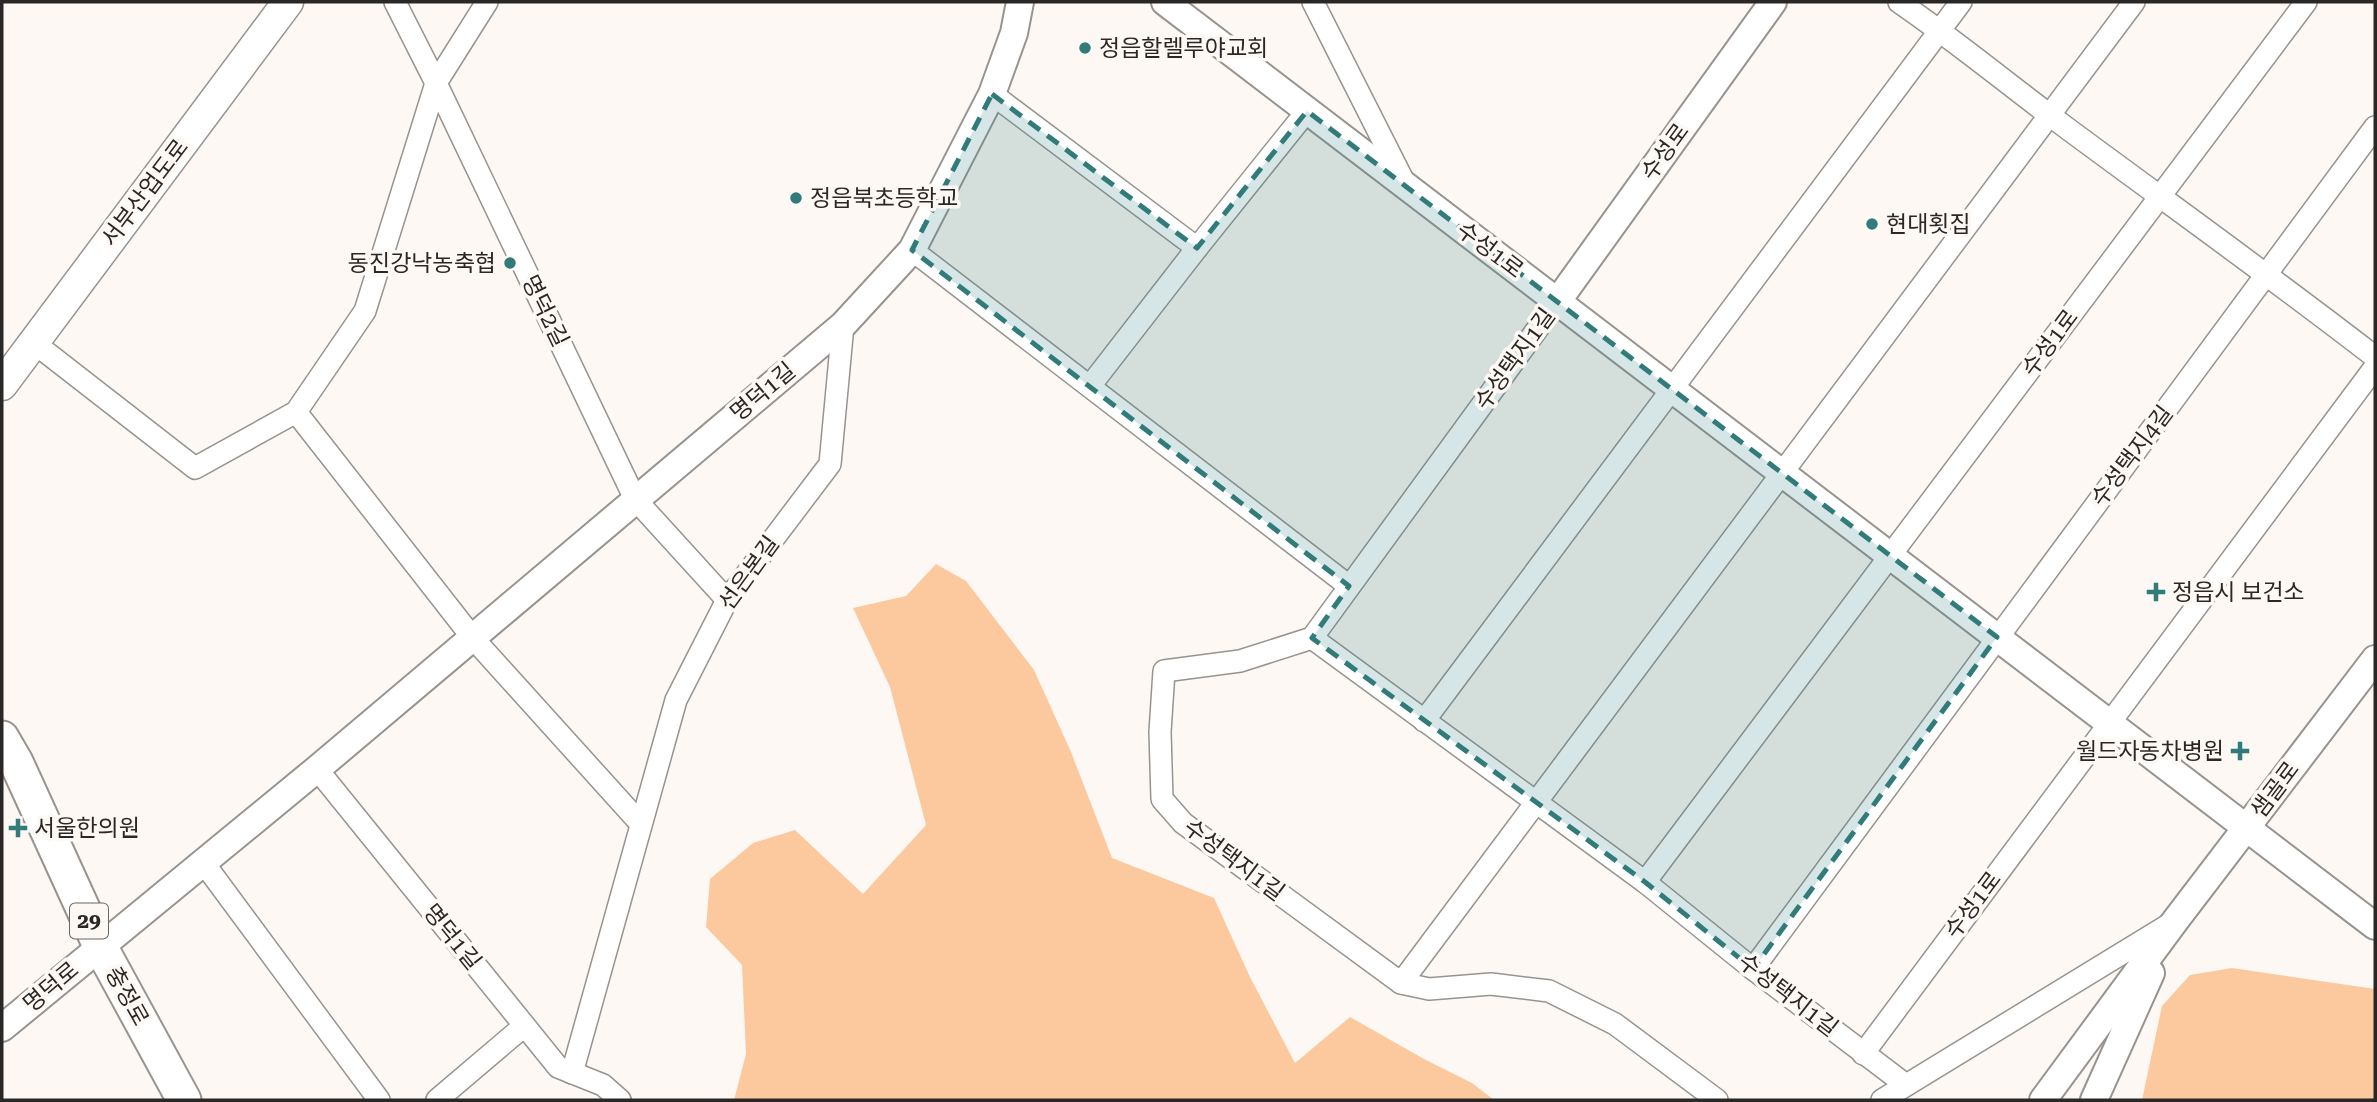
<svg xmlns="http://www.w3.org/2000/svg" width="2377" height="1102" font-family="'Roboto Serif','Noto Sans KR',serif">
  <rect width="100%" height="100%" fill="#fdf8f4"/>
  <!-- green -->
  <g fill="#fcc99f">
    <path d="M 936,564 L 966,581 L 1034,670 L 1071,752 L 1112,858 L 1214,898 L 1250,977 L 1295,1063 L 1350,1017 L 1424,1059 L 1472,1083 L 1494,1100 L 734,1100 L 746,1054 L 742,965 L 706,927 L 710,879 L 753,843 L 795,830 L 863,894 L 926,825 L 890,687 L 853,608 L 906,596 Z"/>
    <path d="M 2232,968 L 2375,989 L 2375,1100 L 2142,1100 L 2162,1006 L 2190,975 Z"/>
  </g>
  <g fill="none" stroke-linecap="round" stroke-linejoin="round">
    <!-- minor casing -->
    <g stroke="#98938f" stroke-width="24">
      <g id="minor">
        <path d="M 395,2 L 436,83 L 635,499 L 727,600"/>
        <path d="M 1313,2 L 1405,184"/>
        <path d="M 1899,2 C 1956,41 2009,85 2064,126 C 2168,203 2273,278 2375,357"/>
        <path d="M 992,94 L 1197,248"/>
        <path d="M 912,250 L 1349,586"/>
        <path d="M 1557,302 L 1312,638 L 1240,661 L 1164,671 L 1160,732 L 1162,799 L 1183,823 L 1401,983 L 1429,989 L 1491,984 L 1549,991 L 1615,1024 L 1717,1100"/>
        <path d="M 33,342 L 195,468 L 296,412 L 365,311 L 436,83 L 487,2"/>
        <path d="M 1090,386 L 1197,248 L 1307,111"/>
        <path d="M 296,412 L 472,637 L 640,823"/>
        <path d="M 1312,638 L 1645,882 L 1753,969 L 1906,1085"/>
        <path d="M 1424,721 L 1961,2"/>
        <path d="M 317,769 L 558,1067 L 603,1085 L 620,1100"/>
        <path d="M 203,862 L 379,1100"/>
        <path d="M 1645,882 L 2306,2"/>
        <path d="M 1753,969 L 2375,127"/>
        <path d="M 1401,983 L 2134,2"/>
        <path d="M 1863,1054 L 2375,367"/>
        <path d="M 572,1073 L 676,700 L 727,600 L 830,464 L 843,325"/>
        <path d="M 437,1100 L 524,1026"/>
        <path d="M 1882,1100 L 2170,924"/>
      </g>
    </g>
    <!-- tertiary casing -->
    <g stroke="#98938f" stroke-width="30">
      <g id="tertiary">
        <path d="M 1165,2 L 2375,926"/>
        <path d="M 1557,302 L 1773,2"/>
        <path d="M 2,1028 L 317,769 L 843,325 L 912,250 L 992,94 L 1014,33 L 1020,2"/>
        <path d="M 2043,1100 L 2175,921 L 2375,659"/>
        <path d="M 2094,1100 L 2151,973"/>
      </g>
    </g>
    <!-- secondary casing -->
    <g stroke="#98938f" stroke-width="33">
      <path id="secondary" d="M 2,385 L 288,2"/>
    </g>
    <!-- primary casing -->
    <g stroke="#98938f" stroke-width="37">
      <path id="primary" d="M 2,738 L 16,762 L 100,946 L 184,1100"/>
    </g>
    <!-- minor -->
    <use href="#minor" stroke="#fff" stroke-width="21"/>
    <!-- tertiary -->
    <use href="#tertiary" stroke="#fff" stroke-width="26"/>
    <!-- secondary -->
    <use href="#secondary" stroke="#fff" stroke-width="30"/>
    <!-- primary -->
    <use href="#primary" stroke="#fff" stroke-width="33"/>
  </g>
  <!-- marked area -->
  <path fill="#327b7b" fill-opacity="0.2" stroke="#327b7b" stroke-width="5" stroke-dasharray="14 9" stroke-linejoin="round" d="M 992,94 L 1197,248 L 1307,111 L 1997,637 L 1753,969 L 1645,882 L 1312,638 L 1349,586 L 912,250 Z"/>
  <!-- markers -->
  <g fill="#327b7b" stroke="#fdf8f4" stroke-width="2.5">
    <circle cx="1085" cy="48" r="7"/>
    <circle cx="796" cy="198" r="7"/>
    <circle cx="1872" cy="224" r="7"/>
    <circle cx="510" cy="263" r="7"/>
    <path d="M2152.5 581.5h7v7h7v7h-7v7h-7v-7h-7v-7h7z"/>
    <path d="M2236.5 740.5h7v7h7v7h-7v7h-7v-7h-7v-7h7z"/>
    <path d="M14.5 817.5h7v7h7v7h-7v7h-7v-7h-7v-7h7z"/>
  </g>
  <g text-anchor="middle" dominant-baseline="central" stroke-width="7" stroke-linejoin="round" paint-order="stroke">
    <!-- shield labels -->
    <rect fill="#fdf8f4" stroke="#696664" stroke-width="2" x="70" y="903.5" width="38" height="35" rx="5"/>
    <g font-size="21" font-weight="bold" fill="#2a2827">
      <text x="89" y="921">29</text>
    </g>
    <!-- poi labels -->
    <g font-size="23" fill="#2a2827" stroke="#fdf8f4" text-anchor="start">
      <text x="1099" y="48">정읍할렐루야교회</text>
      <text x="810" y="198">정읍북초등학교</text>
      <text x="1886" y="224">현대횟집</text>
      <text x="496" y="263" text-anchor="end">동진강낙농축협</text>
      <text x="2172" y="592">정읍시 보건소</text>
      <text x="2224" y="751" text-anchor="end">월드자동차병원</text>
      <text x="34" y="828">서울한의원</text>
    </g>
    <!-- street labels -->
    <g font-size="23" fill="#2a2827" stroke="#fdf8f4">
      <text transform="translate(1665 152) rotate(-54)">수성로</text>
      <text transform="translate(145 193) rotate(-53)">서부산업도로</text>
      <text transform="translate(1490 250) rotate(37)">수성1로</text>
      <text transform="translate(545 311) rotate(64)">명덕2길</text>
      <text transform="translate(2050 343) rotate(-53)">수성1로</text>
      <text transform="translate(1515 359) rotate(-54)">수성택지1길</text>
      <text transform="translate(763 392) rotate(-40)">명덕1길</text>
      <text transform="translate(2132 456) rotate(-53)">수성택지4길</text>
      <text transform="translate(749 573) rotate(-54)">선은본길</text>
      <text transform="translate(2275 790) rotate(-53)">샘골로</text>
      <text transform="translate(1234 860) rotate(37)">수성택지1길</text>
      <text transform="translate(1973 905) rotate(-53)">수성1로</text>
      <text transform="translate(452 937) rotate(51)">명덕1길</text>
      <text transform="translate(51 987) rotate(-40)">명덕로</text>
      <text transform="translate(1788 995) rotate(38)">수성택지1길</text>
      <text transform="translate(127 996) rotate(61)">충정로</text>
    </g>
  </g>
  <!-- border -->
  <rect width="2377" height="1102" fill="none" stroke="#2a2827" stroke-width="7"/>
</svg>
